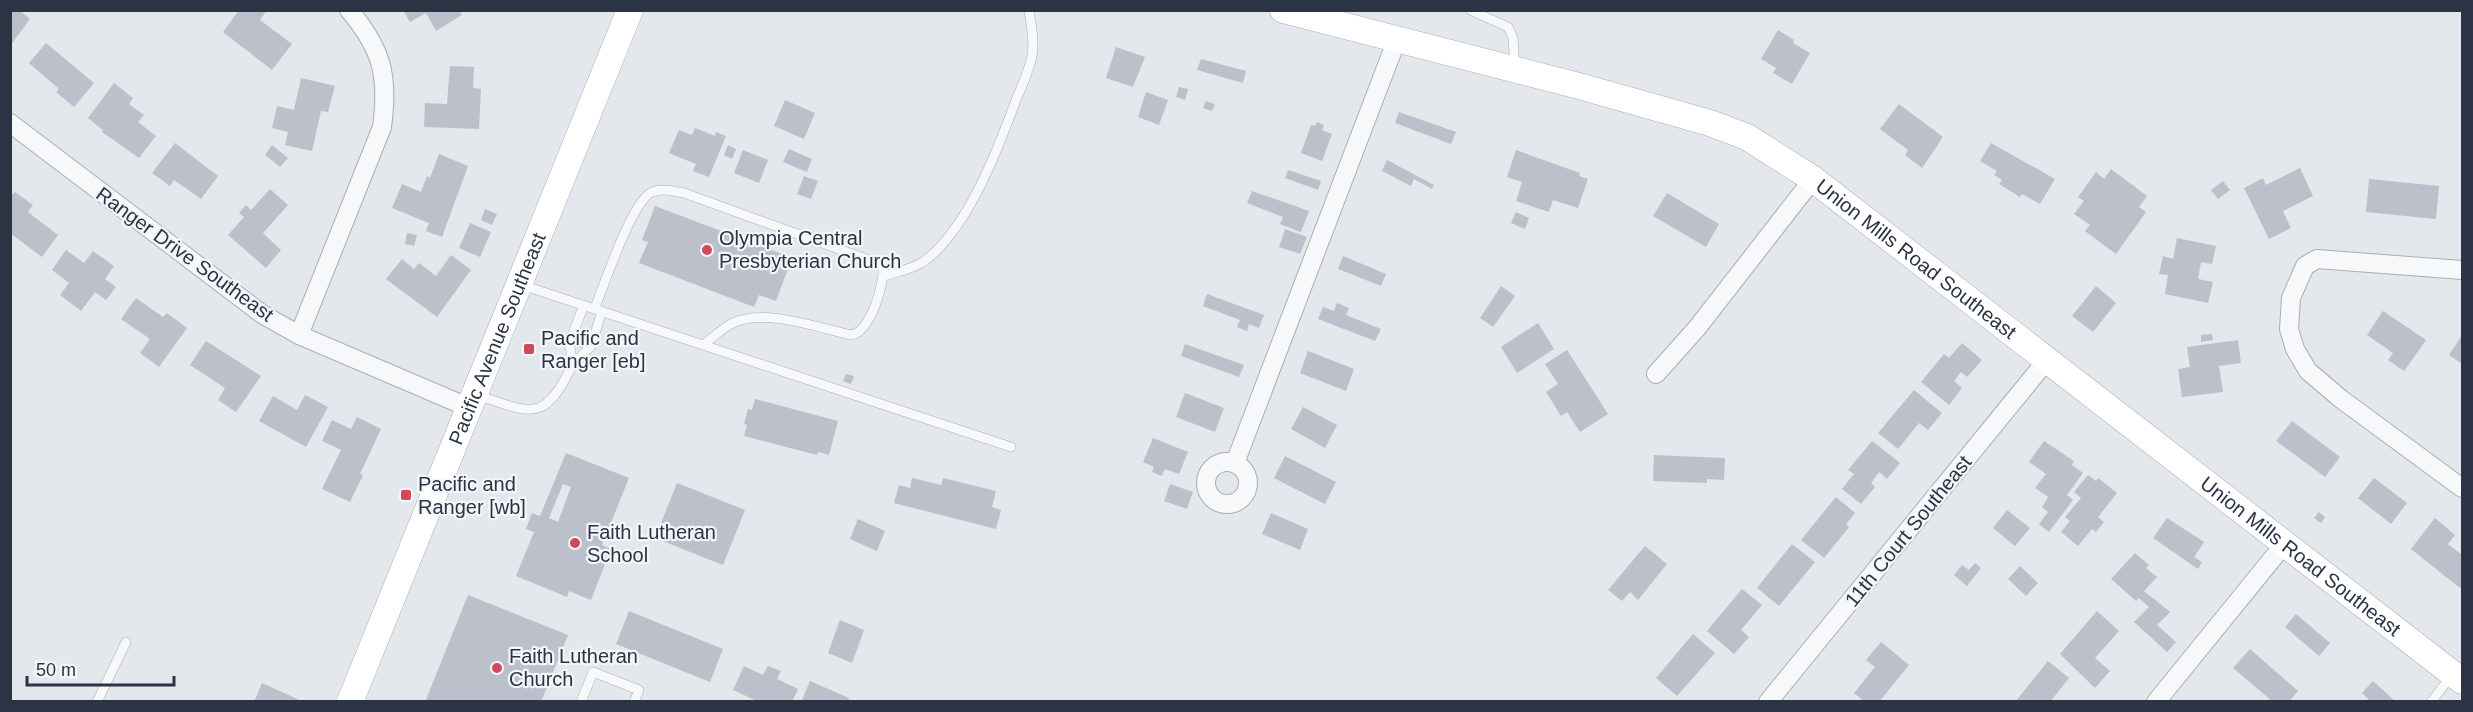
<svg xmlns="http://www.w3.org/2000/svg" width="2473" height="712" font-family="Arial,sans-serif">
  <rect width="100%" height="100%" fill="#e4e7ec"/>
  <!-- building -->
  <g fill="#bbc0ca" fill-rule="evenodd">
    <path d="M 10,10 L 19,10 L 30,19 L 10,46 Z"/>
    <path d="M 239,10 L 267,10 L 260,20 L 292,44 L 272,70 L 223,32 Z"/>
    <path d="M 403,10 L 459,10 L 462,15 L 436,31 L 426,13 L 410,22 Z"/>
    <path d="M 1778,30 L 1794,40 L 1793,43 L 1810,53 L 1792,84 L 1773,73 L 1776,68 L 1761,59 Z"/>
    <path d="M 46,43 L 94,83 L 74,107 L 56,92 L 59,89 L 29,63 Z"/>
    <path d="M 1116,47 L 1145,57 L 1133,87 L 1106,78 Z"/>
    <path d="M 1201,59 L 1246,71 L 1243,83 L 1197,70 Z"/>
    <path d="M 450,66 L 474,67 L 473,88 L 481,89 L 479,129 L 424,127 L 425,103 L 447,104 Z"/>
    <path d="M 301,78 L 335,86 L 328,112 L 321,111 L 312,151 L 285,145 L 288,132 L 272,128 L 277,106 L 294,110 Z"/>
    <path d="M 114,83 L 133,98 L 129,104 L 144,115 L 138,122 L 156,136 L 139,158 L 102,132 L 103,130 L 88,118 Z"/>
    <path d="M 1179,87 L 1188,89 L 1185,100 L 1176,97 Z"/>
    <path d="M 1146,92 L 1168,100 L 1159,125 L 1138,117 Z"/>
    <path d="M 785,100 L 815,113 L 804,139 L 774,126 Z"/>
    <path d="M 1206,101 L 1215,104 L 1212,111 L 1203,108 Z"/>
    <path d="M 1899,104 L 1943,137 L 1922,168 L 1905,155 L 1908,150 L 1880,129 Z"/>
    <path d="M 1399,112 L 1456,132 L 1451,144 L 1395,123 Z"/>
    <path d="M 1317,122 L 1324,125 L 1322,130 L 1332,134 L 1322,161 L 1301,153 L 1311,125 L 1315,126 Z"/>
    <path d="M 695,128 L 715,136 L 716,132 L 726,136 L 709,177 L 693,171 L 696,164 L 669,153 L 679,130 L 692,135 Z"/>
    <path d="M 175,143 L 218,176 L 201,199 L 174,180 L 170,186 L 152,173 Z"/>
    <path d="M 1991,143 L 2055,179 L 2040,204 L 2022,194 L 2020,197 L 1999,184 L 2002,180 L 1994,175 L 1997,171 L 1980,161 Z"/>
    <path d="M 272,145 L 288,158 L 280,167 L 265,155 Z"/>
    <path d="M 728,145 L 736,149 L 732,159 L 724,155 Z"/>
    <path d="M 789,149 L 812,159 L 807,172 L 783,162 Z"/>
    <path d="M 743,150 L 768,160 L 759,183 L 734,173 Z"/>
    <path d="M 1516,150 L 1580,173 L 1579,176 L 1588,179 L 1578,208 L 1553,200 L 1549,212 L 1516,201 L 1522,182 L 1507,177 Z"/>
    <path d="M 439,154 L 468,166 L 442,237 L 426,231 L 429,223 L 392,208 L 402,184 L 421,192 L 427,176 L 430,178 Z"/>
    <path d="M 1387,160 L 1434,185 L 1432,189 L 1414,179 L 1411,186 L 1382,171 Z"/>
    <path d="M 2300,168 L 2313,196 L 2283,211 L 2291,228 L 2269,239 L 2244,188 L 2263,178 L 2266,185 Z"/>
    <path d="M 2111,169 L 2147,196 L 2139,207 L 2146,212 L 2116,254 L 2085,231 L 2090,225 L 2074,214 L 2084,201 L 2078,197 L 2096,172 L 2104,179 Z"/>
    <path d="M 1288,170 L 1321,181 L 1318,190 L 1285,178 Z"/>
    <path d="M 804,176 L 818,181 L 811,199 L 797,194 Z"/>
    <path d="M 2369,179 L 2439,186 L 2436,219 L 2366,212 Z"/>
    <path d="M 2223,181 L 2230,190 L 2218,199 L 2211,190 Z"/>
    <path d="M 270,189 L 288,205 L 263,233 L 281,250 L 266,268 L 228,235 L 244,217 L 239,213 L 246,205 L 251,210 Z"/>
    <path d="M 1252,191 L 1309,211 L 1301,232 L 1280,224 L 1283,217 L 1247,203 Z"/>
    <path d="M 15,192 L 33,205 L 28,212 L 58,235 L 42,257 L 10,233 L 10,197 Z"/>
    <path d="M 1667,193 L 1719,224 L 1706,247 L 1653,216 Z"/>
    <path d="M 655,206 L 792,258 L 776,301 L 759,295 L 754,307 L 639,263 L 648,242 L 642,240 Z"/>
    <path d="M 485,209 L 497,214 L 492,225 L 481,220 Z"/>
    <path d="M 1516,212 L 1529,218 L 1525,229 L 1511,223 Z"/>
    <path d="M 470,223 L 491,232 L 480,257 L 459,248 Z"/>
    <path d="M 1285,229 L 1307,237 L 1300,254 L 1279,247 Z"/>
    <path d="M 407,233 L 417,235 L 414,246 L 405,244 Z"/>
    <path d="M 2177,238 L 2216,246 L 2212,264 L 2201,262 L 2198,279 L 2213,282 L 2208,303 L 2165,294 L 2168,275 L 2159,274 L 2163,256 L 2173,259 Z"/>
    <path d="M 66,250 L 84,263 L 93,251 L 114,266 L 105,279 L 116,287 L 106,300 L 95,292 L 81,311 L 60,295 L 69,283 L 52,270 Z"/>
    <path d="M 451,255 L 471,270 L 437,317 L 386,279 L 402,259 L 414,269 L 419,263 L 436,276 Z"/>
    <path d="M 1343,256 L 1386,274 L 1381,286 L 1338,269 Z"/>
    <path d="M 1501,286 L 1515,296 L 1493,327 L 1480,318 Z"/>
    <path d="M 2096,286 L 2116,303 L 2093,332 L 2072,316 Z"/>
    <path d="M 1207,294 L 1264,315 L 1259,328 L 1249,324 L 1247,331 L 1237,327 L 1240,320 L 1203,306 Z"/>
    <path d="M 136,298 L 163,317 L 167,313 L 187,328 L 159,367 L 140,353 L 150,339 L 121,319 Z"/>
    <path d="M 1337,303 L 1349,308 L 1346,315 L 1381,329 L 1375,341 L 1318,319 L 1323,307 L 1334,311 Z"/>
    <path d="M 2383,311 L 2426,340 L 2404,371 L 2388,360 L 2393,353 L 2367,335 Z"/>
    <path d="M 1538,323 L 1554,349 L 1517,373 L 1501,347 Z"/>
    <path d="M 576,331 L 586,334 L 581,348 L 571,344 Z"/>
    <path d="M 2212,334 L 2213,340 L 2201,342 L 2201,335 Z"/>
    <path d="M 2462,335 L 2462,364 L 2449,355 Z"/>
    <path d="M 2238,340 L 2241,363 L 2219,366 L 2223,392 L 2182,397 L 2178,369 L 2190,367 L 2187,347 Z"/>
    <path d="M 206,341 L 261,376 L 236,412 L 218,400 L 225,388 L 190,365 Z"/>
    <path d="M 1962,343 L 1982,360 L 1967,377 L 1961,372 L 1954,381 L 1962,388 L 1949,405 L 1921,382 L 1944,354 L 1949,358 Z"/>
    <path d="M 1185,344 L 1244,365 L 1239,377 L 1181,356 Z"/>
    <path d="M 1567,350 L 1608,414 L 1580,432 L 1567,412 L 1561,416 L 1546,392 L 1558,384 L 1545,364 Z"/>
    <path d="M 1308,351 L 1354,369 L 1346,391 L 1300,373 Z"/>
    <path d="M 846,374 L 854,376 L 851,384 L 843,381 Z"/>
    <path d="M 1914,390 L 1942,413 L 1928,430 L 1919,423 L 1898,449 L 1878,433 Z"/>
    <path d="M 1185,393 L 1224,408 L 1215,432 L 1176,417 Z"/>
    <path d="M 305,395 L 328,407 L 306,447 L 259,421 L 273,396 L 297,410 Z"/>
    <path d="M 755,399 L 838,421 L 829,455 L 818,452 L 817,455 L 744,436 L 747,425 L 744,424 L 748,409 L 752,410 Z"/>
    <path d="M 1303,407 L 1337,425 L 1325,448 L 1291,429 Z"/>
    <path d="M 357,417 L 381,429 L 360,474 L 363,475 L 350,502 L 322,489 L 341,450 L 322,441 L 332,420 L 351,429 Z"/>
    <path d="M 2292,421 L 2340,457 L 2325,477 L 2276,441 Z"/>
    <path d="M 1153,438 L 1188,452 L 1179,474 L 1165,469 L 1162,476 L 1152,472 L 1154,467 L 1143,462 Z"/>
    <path d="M 1872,441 L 1900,463 L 1887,479 L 1879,472 L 1871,483 L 1875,487 L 1861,504 L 1842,489 L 1854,474 L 1848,470 Z"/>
    <path d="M 2044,441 L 2074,461 L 2072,465 L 2083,473 L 2067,495 L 2073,500 L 2049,532 L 2039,524 L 2048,512 L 2042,507 L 2048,497 L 2035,488 L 2046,474 L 2029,462 Z"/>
    <path d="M 566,453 L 629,478 L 602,545 L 611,549 L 591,600 L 569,591 L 567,597 L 516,576 L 534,532 L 526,529 L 532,513 L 540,516 ZM 563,484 L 571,487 L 558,522 L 549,518 Z"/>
    <path d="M 1654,455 L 1725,458 L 1724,480 L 1707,479 L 1707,483 L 1653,481 Z"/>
    <path d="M 1285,456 L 1336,482 L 1325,504 L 1274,478 Z"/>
    <path d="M 2088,475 L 2096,481 L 2098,478 L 2117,493 L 2098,517 L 2104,522 L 2096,532 L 2092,529 L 2078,546 L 2061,532 L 2070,521 L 2065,517 L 2081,498 L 2074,492 Z"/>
    <path d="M 912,478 L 941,485 L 943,478 L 996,491 L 992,507 L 1001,510 L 996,529 L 894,503 L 899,485 L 910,488 Z"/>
    <path d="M 2374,478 L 2407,503 L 2391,524 L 2358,498 Z"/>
    <path d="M 677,483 L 745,510 L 723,565 L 655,538 Z"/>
    <path d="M 1170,484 L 1193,492 L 1187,509 L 1164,501 Z"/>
    <path d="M 1836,497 L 1855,513 L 1846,524 L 1849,527 L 1824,558 L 1801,540 Z"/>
    <path d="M 2007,510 L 2030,528 L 2015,546 L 1993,528 Z"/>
    <path d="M 2319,512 L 2325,517 L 2321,523 L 2314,518 Z"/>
    <path d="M 1271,513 L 1308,529 L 1300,550 L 1262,534 Z"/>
    <path d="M 2167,518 L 2204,542 L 2194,557 L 2202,562 L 2198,569 L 2153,538 Z"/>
    <path d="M 2435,518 L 2455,535 L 2448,544 L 2462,555 L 2462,585 L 2460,588 L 2411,549 Z"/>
    <path d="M 858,519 L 885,531 L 877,551 L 850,539 Z"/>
    <path d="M 1792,544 L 1815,562 L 1779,606 L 1757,588 Z"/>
    <path d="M 1645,546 L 1667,564 L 1638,600 L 1630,592 L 1622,601 L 1608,590 Z"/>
    <path d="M 2135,553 L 2149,565 L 2146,568 L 2157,577 L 2144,591 L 2170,612 L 2157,625 L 2176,642 L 2167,652 L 2134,622 L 2149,607 L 2139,598 L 2136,601 L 2111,579 Z"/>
    <path d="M 1975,563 L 1981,568 L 1967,586 L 1954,575 L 1962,565 L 1969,570 Z"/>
    <path d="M 2020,566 L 2038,583 L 2026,596 L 2008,579 Z"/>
    <path d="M 1742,589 L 1762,605 L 1741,630 L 1749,637 L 1734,654 L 1707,631 Z"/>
    <path d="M 468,595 L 568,635 L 541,702 L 425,702 Z"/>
    <path d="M 629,611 L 723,649 L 710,682 L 616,644 Z"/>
    <path d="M 2097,611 L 2119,631 L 2095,658 L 2110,671 L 2095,688 L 2060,654 Z"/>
    <path d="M 2296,614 L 2330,643 L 2319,656 L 2285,627 Z"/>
    <path d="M 840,620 L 864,630 L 852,663 L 828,653 Z"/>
    <path d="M 1693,634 L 1715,653 L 1677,696 L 1656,678 Z"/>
    <path d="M 1881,642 L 1909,665 L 1879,702 L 1865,702 L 1854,693 L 1875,667 L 1866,660 Z"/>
    <path d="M 2250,649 L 2298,691 L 2289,702 L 2273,702 L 2233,668 Z"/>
    <path d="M 2048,661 L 2069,678 L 2050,702 L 2015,702 Z"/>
    <path d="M 744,666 L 763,675 L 768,666 L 781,671 L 777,679 L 798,689 L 792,702 L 759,702 L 733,690 Z"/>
    <path d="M 810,681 L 849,698 L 848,702 L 801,702 Z"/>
    <path d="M 2373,681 L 2396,702 L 2371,702 L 2362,693 Z"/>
    <path d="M 262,683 L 304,702 L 254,702 Z"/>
  </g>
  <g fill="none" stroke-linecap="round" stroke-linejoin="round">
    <!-- lane casing -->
    <g stroke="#a9aeb7" stroke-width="10">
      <g id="lane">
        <path d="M 1470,10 L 1508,27 L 1513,38 L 1515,68"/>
        <path d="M 884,276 C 897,272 912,269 923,262 C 967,231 998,149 1016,100 C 1022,86 1029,71 1032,56 C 1035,42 1031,25 1029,10"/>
        <path d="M 522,285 L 1011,447"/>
        <path d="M 584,305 L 569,343 L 573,364 L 591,346 L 602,311"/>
        <path d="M 595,308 C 604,285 632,201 652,192 C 662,188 674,191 684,193 L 883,265 C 885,283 871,330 852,335 C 818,328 766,308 733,323 C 722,328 713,338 703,345"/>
        <path d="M 477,395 C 533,414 544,423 573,364"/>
        <path d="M 97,702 L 126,642"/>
        <path d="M 581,702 L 593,672 L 639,690 L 634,702"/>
        <path d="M 2431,702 L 2452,675"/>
      </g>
    </g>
    <!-- street casing -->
    <g stroke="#a9aeb7" stroke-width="20">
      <g id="street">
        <path d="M 10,123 L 262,314 L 299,335 L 470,408"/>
        <path d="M 2462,270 L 2317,259 L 2305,266 L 2291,298 L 2289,329 L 2295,349 L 2308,371 L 2341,399 L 2462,488"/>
        <path d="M 299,335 L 382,127 C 389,76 382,49 349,10"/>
        <path d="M 1656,374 L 1697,328 L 1813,179"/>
        <circle cx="1227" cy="483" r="21"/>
        <path d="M 1235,463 L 1397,39"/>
        <path d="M 1768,702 L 2047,360"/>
        <path d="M 2156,702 L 2286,542"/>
      </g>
    </g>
    <!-- secondary casing -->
    <g stroke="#a9aeb7" stroke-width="27">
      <g id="secondary">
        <path id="s1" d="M 1283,10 L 1579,86 L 1710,123 L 1747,137 L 1813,179 L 2462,681"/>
        <path id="s2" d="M 350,702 L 630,10"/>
      </g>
    </g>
    <!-- lane -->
    <use href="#lane" stroke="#f7f8fa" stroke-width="9"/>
    <!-- street -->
    <use href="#street" stroke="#f7f8fa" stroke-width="18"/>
    <!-- secondary -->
    <use href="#secondary" stroke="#fff" stroke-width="26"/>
  </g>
  <!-- markers -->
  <g fill="#d1495b" stroke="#f4f6f9" stroke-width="2">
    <circle cx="707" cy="250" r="6"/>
    <rect x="523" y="343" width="12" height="12" rx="3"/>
    <rect x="400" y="489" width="12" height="12" rx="3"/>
    <circle cx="575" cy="543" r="6"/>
    <circle cx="497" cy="668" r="6"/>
  </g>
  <g text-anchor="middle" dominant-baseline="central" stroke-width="4.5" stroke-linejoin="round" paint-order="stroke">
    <!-- poi labels -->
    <g font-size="20" fill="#2b3445" stroke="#f4f6f9" text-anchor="start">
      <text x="719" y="238">Olympia Central<tspan x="719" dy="23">Presbyterian Church</tspan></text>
      <text x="541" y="338">Pacific and<tspan x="541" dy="23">Ranger [eb]</tspan></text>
      <text x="418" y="484">Pacific and<tspan x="418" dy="23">Ranger [wb]</tspan></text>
      <text x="587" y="532">Faith Lutheran<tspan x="587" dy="23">School</tspan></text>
      <text x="509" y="656">Faith Lutheran<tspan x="509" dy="23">Church</tspan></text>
    </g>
    <!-- street labels -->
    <g font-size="20" fill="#2b3445" stroke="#f4f6f9">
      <text transform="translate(185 254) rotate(36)">Ranger Drive Southeast</text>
      <text stroke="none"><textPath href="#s1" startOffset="690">Union Mills Road Southeast</textPath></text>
      <text stroke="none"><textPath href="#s2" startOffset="392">Pacific Avenue Southeast</textPath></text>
      <text transform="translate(1908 531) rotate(-51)">11th Court Southeast</text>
      <text stroke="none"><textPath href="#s1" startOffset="1176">Union Mills Road Southeast</textPath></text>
    </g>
  </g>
  <!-- border -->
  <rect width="2473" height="712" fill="none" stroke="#2b3445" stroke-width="24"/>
  <!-- scale -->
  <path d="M27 676v9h147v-9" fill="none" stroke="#2b3445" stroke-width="3"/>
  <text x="36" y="676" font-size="18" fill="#2b3445" stroke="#f4f6f9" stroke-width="4.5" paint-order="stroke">50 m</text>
</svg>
